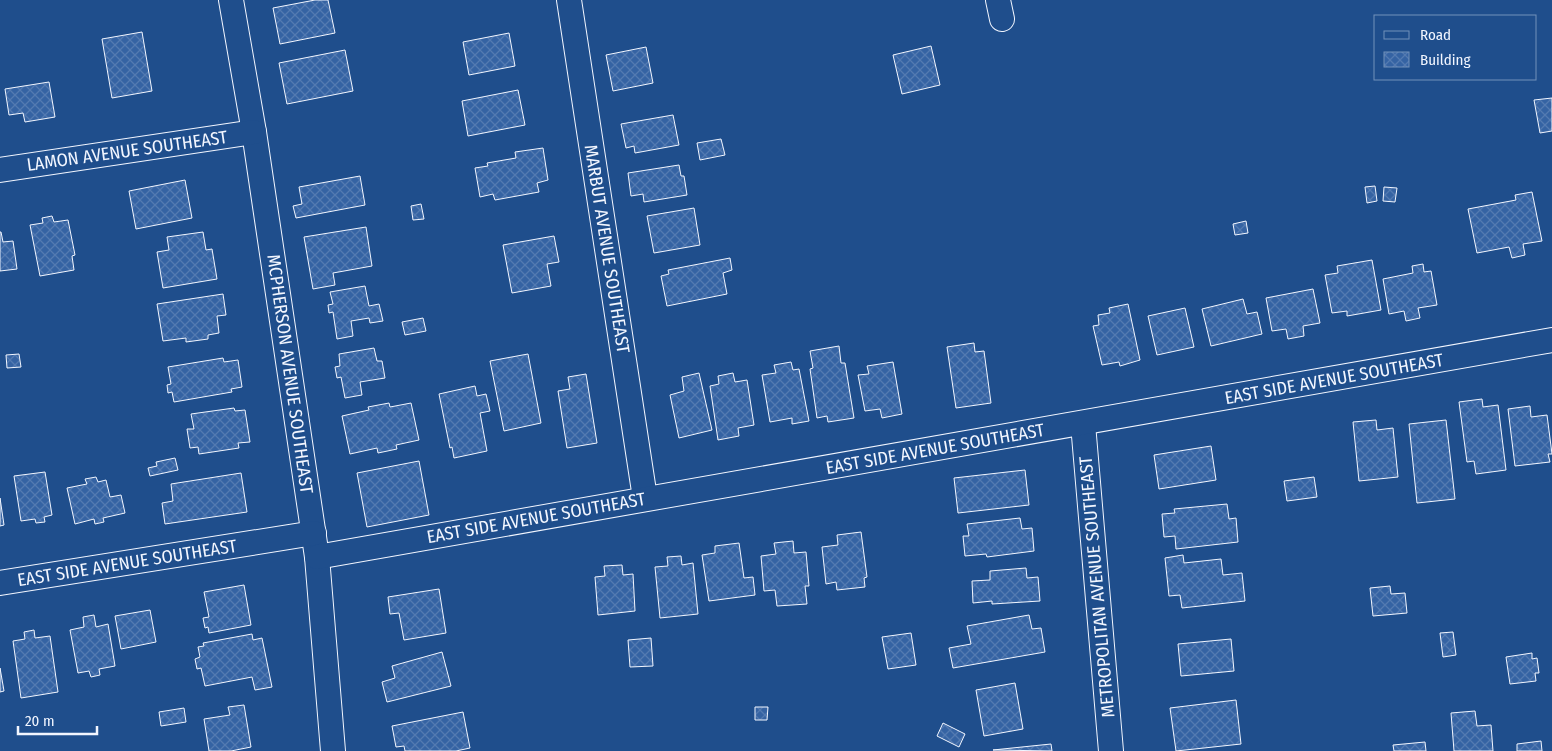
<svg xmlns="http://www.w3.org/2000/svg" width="1552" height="751" font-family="'Fira Sans Condensed',sans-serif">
  <defs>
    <pattern id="building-cross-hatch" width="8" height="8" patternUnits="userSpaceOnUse" patternTransform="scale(1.25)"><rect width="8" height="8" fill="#3563a3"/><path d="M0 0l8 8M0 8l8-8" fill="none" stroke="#537ab1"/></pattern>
  </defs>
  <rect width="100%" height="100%" fill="#1f4e8c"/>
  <!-- building -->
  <g fill="url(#building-cross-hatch)" stroke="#f2f6ff">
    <path d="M 315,0 L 328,0 L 335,33 L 280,44 L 273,8 Z"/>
    <path d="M 142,32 L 152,91 L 112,98 L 102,39 Z"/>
    <path d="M 509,33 L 515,66 L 469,75 L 463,42 Z"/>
    <path d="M 931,46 L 940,85 L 902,94 L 893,55 Z"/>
    <path d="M 646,47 L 653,83 L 613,91 L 606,55 Z"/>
    <path d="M 345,50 L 353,91 L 287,104 L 279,63 Z"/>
    <path d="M 49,82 L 55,117 L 25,122 L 23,113 L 9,115 L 5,89 Z"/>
    <path d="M 518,90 L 525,125 L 468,136 L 462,101 Z"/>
    <path d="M 1552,98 L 1552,131 L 1540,133 L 1534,100 Z"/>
    <path d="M 673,115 L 679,145 L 635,153 L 634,146 L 626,148 L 621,124 Z"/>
    <path d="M 721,139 L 725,155 L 700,160 L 697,143 Z"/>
    <path d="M 543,148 L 548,180 L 537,183 L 539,192 L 495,200 L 493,194 L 480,197 L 475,168 L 488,166 L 487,163 L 516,158 L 515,152 Z"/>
    <path d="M 679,165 L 681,176 L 684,176 L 687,195 L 644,202 L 643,194 L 631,196 L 628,173 Z"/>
    <path d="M 360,176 L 365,205 L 296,218 L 293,206 L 302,204 L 299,187 Z"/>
    <path d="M 185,180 L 192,218 L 136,229 L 129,191 Z"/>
    <path d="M 1375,186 L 1377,201 L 1367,203 L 1365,187 Z"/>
    <path d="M 1384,187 L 1397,188 L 1395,202 L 1383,201 Z"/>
    <path d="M 1532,192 L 1542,241 L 1523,244 L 1525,255 L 1512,258 L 1509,247 L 1477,253 L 1468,209 L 1516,200 L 1515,195 Z"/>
    <path d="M 421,204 L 424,219 L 413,220 L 411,206 Z"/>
    <path d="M 694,208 L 700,245 L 654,253 L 647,216 Z"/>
    <path d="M 52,216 L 54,222 L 68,220 L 75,255 L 72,256 L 74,270 L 40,276 L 30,225 L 43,223 L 42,218 Z"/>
    <path d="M 1246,221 L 1248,233 L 1235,235 L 1233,224 Z"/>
    <path d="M 366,227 L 372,266 L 333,273 L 335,285 L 313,289 L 304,237 Z"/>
    <path d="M 0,232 L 1,232 L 3,242 L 13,241 L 17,269 L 0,271 Z"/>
    <path d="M 203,232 L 206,250 L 212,249 L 217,279 L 163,288 L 157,252 L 169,250 L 167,237 Z"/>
    <path d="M 554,236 L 559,262 L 547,264 L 551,286 L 512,293 L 503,245 Z"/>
    <path d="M 730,258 L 732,270 L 723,273 L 727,294 L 667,306 L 661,276 L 669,274 L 668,270 Z"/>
    <path d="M 1372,260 L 1381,310 L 1347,316 L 1347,311 L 1332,313 L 1325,275 L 1338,273 L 1337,266 Z"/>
    <path d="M 1423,264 L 1424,272 L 1431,271 L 1437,305 L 1418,308 L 1420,318 L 1406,321 L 1404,311 L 1389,314 L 1383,279 L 1413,273 L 1412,266 Z"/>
    <path d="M 365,286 L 369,306 L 379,304 L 383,321 L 370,323 L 369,318 L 351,321 L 353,336 L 337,339 L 333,312 L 329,313 L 328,305 L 333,304 L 330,292 Z"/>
    <path d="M 1313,289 L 1320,323 L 1303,326 L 1304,336 L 1288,339 L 1286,329 L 1272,331 L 1266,298 Z"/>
    <path d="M 223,294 L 226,315 L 217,316 L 219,333 L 208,335 L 208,339 L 186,342 L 186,338 L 163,341 L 157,304 Z"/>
    <path d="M 1243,299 L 1247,314 L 1257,312 L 1262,334 L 1211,346 L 1202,309 Z"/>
    <path d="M 1128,304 L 1140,360 L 1120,366 L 1119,362 L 1102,365 L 1093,326 L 1099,325 L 1098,315 L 1110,313 L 1109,308 Z"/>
    <path d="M 1185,308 L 1194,347 L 1157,355 L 1148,316 Z"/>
    <path d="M 423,318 L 426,331 L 405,335 L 402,322 Z"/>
    <path d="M 974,343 L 975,352 L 984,351 L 991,403 L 956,408 L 947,347 Z"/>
    <path d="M 839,346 L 841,363 L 845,363 L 854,418 L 828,422 L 827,416 L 817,418 L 810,369 L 813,368 L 810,351 Z"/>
    <path d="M 374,348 L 377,361 L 382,361 L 385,378 L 360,382 L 362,395 L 345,398 L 341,377 L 337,378 L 335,367 L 340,366 L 339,354 Z"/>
    <path d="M 19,354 L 21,367 L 7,368 L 6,355 Z"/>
    <path d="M 528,354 L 541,423 L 504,431 L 490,361 Z"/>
    <path d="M 223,358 L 224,362 L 238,360 L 242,387 L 231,389 L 232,392 L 174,402 L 172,392 L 168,393 L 167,385 L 171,384 L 168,367 Z"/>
    <path d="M 791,362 L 793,370 L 799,369 L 809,421 L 792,424 L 792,418 L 770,422 L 762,375 L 776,373 L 774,365 Z"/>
    <path d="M 893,362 L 902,414 L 882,418 L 880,409 L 865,411 L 858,375 L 869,374 L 867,366 Z"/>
    <path d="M 699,373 L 712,430 L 679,438 L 670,395 L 684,391 L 682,377 Z"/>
    <path d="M 733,373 L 735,382 L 747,380 L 754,425 L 738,428 L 739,436 L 718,440 L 710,386 L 719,384 L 718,376 Z"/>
    <path d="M 586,374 L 597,443 L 567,448 L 558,391 L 570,389 L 568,377 Z"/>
    <path d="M 475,386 L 477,396 L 486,394 L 490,411 L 480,413 L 487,451 L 454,458 L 452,447 L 450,448 L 439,394 Z"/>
    <path d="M 1482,399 L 1483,407 L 1498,405 L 1506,470 L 1476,474 L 1474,461 L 1467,462 L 1459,402 Z"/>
    <path d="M 389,403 L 390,407 L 411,403 L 419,440 L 396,445 L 397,449 L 378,453 L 377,448 L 350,454 L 342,416 L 369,410 L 368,407 Z"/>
    <path d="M 1530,406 L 1531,417 L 1547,415 L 1552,454 L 1548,454 L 1550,462 L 1515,466 L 1508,409 Z"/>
    <path d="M 234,408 L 235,411 L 245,410 L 250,442 L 238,443 L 239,448 L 199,454 L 198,447 L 190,448 L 187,429 L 194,429 L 191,414 Z"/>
    <path d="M 1376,420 L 1377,430 L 1393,428 L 1398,477 L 1359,481 L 1353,422 Z"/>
    <path d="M 1446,420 L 1455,499 L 1417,503 L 1409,424 Z"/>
    <path d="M 1211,446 L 1216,480 L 1159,489 L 1154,455 Z"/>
    <path d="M 175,458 L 178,470 L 150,476 L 148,468 L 157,466 L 156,462 Z"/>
    <path d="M 419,461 L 429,515 L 367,527 L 357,473 Z"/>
    <path d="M 1025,470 L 1029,505 L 958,513 L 954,478 Z"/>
    <path d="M 45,472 L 52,515 L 44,517 L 45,522 L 36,523 L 35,519 L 21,521 L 14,476 Z"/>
    <path d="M 241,473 L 247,512 L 165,524 L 162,503 L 173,501 L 171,484 Z"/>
    <path d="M 96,477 L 98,482 L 106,480 L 110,497 L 121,495 L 125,513 L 103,518 L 104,522 L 95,524 L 94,519 L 75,524 L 67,488 L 87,484 L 85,479 Z"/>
    <path d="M 1314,477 L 1317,497 L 1287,501 L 1284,481 Z"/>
    <path d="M 0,498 L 4,525 L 0,526 Z"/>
    <path d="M 1227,504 L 1229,519 L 1236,518 L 1238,542 L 1176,549 L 1175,536 L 1164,537 L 1162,514 L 1175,513 L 1174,509 Z"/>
    <path d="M 1020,518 L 1022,529 L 1032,528 L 1034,551 L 987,557 L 986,554 L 965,556 L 963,536 L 969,536 L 967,524 Z"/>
    <path d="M 861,532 L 867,577 L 864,578 L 865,587 L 837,590 L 836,582 L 826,584 L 822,547 L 838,545 L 837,535 Z"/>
    <path d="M 793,541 L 794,553 L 806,552 L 809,586 L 805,586 L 807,604 L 777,606 L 775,590 L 764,591 L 761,556 L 776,554 L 774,543 Z"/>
    <path d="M 739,543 L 744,578 L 753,577 L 755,595 L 709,601 L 702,555 L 715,553 L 715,546 Z"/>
    <path d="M 1183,555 L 1184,563 L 1221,559 L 1223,575 L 1242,573 L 1245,601 L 1182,608 L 1180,595 L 1169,596 L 1165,558 Z"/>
    <path d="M 681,556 L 682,565 L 693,563 L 698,614 L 660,618 L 655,567 L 668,566 L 667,557 Z"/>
    <path d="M 622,565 L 623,575 L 633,574 L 635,611 L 598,615 L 595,577 L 605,576 L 604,566 Z"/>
    <path d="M 1026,568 L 1027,578 L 1038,577 L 1040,601 L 992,604 L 992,601 L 973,603 L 972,581 L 990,580 L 990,571 Z"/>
    <path d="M 244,585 L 251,625 L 209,633 L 208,627 L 205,628 L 203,618 L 209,617 L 204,592 Z"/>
    <path d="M 1390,586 L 1391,594 L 1405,593 L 1407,613 L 1373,616 L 1370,588 Z"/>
    <path d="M 439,589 L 446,633 L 404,640 L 399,613 L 390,614 L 388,597 Z"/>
    <path d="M 150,610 L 156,642 L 121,649 L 115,616 Z"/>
    <path d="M 94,615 L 96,627 L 108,624 L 115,666 L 99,669 L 100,675 L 91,677 L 89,671 L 78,673 L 70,630 L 84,627 L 83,617 Z"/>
    <path d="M 1029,615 L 1032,629 L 1041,628 L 1045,652 L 953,668 L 949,648 L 971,644 L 967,626 Z"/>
    <path d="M 34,630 L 35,638 L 50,636 L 58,692 L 21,698 L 13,641 L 25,639 L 24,632 Z"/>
    <path d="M 1453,632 L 1456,655 L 1443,657 L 1440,633 Z"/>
    <path d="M 911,633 L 916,665 L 888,669 L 882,637 Z"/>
    <path d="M 252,634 L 253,640 L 262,638 L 272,687 L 255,690 L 252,677 L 205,686 L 201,668 L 197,669 L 195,659 L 200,657 L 198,647 L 204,646 L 203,643 Z"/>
    <path d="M 651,638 L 653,666 L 630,667 L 628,640 Z"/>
    <path d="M 1231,639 L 1234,671 L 1181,676 L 1178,644 Z"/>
    <path d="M 442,652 L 451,686 L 387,702 L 382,682 L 395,678 L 392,666 Z"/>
    <path d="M 1532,653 L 1532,659 L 1537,658 L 1539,673 L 1535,673 L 1536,681 L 1510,684 L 1506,657 Z"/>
    <path d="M 0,668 L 4,691 L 0,692 Z"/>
    <path d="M 1015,683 L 1023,729 L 984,736 L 976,690 Z"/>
    <path d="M 1236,700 L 1241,744 L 1176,751 L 1170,708 Z"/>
    <path d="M 244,705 L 251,747 L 231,751 L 209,751 L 204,719 L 230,715 L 228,707 Z"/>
    <path d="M 755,707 L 768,707 L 767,720 L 755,720 Z"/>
    <path d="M 184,708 L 186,722 L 161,726 L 159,712 Z"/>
    <path d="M 1475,711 L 1477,726 L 1491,725 L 1493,751 L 1454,751 L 1451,713 Z"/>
    <path d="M 463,712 L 470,748 L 456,751 L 405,751 L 404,746 L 396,747 L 392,726 Z"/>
    <path d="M 943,723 L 965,734 L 959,747 L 937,736 Z"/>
    <path d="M 1541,741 L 1542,751 L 1517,751 L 1517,744 Z"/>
    <path d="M 1425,742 L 1426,751 L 1394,751 L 1393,745 Z"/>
    <path d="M 1051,744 L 1052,751 L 993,750 Z"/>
  </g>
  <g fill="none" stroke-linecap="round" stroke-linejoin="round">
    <!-- minor casing -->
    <g stroke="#f2f6ff" stroke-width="26">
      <g id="minor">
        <path d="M 231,0 L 254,132 L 317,557 L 333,751"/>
        <path d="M 569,0 L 645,498"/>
        <path d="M 998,0 L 1002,19"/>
        <path d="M 0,170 L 254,132"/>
        <path d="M 1083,424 L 1111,751"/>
        <path d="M 317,557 C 729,484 1141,414 1552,340"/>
        <path d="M 0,583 L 314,533"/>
      </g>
    </g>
    <!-- minor -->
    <use href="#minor" stroke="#1f4e8c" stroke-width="24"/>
  </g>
  <g text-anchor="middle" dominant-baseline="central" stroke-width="4" stroke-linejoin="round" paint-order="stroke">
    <!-- street labels -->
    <g font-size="18" fill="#f2f6ff" stroke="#1f4e8c">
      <text transform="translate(127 151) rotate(-8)">LAMON AVENUE SOUTHEAST</text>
      <text transform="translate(607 249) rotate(81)">MARBUT AVENUE SOUTHEAST</text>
      <text transform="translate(290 374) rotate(82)">MCPHERSON AVENUE SOUTHEAST</text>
      <text transform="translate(1334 379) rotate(-10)">EAST SIDE AVENUE SOUTHEAST</text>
      <text transform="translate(935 449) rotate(-10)">EAST SIDE AVENUE SOUTHEAST</text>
      <text transform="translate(536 518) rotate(-10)">EAST SIDE AVENUE SOUTHEAST</text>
      <text transform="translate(127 563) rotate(-9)">EAST SIDE AVENUE SOUTHEAST</text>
      <text transform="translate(1097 587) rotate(-95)">METROPOLITAN AVENUE SOUTHEAST</text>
    </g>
  </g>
  <!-- legend -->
  <rect x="1374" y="15" width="162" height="65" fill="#1f4e8c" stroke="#7391ba"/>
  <rect x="1384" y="31" width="25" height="8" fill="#1f4e8c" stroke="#7391ba"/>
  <text x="1420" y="40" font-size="15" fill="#f2f6ff">Road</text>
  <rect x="1384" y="52" width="25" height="15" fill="url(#building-cross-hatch)" stroke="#7391ba"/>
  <text x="1420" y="65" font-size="15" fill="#f2f6ff">Building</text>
  <!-- scale -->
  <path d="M18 726v8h79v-8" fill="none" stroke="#f2f6ff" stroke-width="2.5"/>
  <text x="25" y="726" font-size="15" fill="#f2f6ff" stroke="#1f4e8c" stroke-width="4" paint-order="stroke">20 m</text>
</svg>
